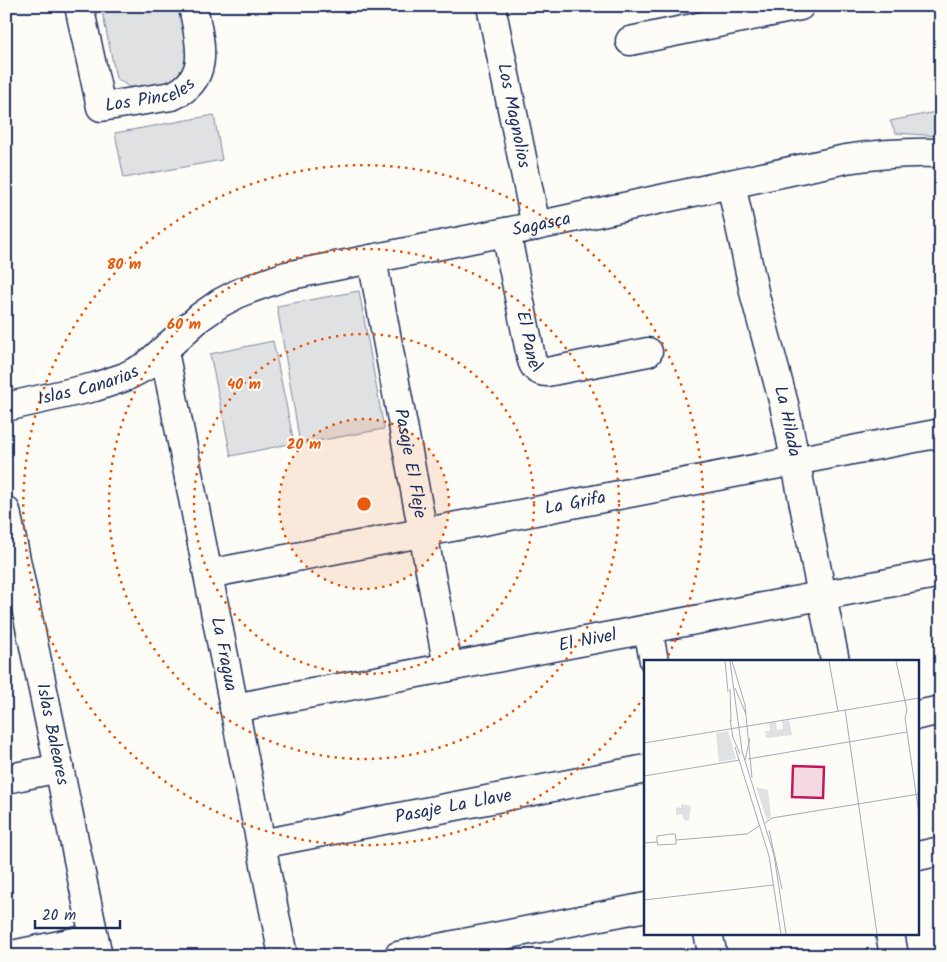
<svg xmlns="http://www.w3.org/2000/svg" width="947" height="962" font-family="Kalam,sans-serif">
  <rect width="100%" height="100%" fill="#fdfcf7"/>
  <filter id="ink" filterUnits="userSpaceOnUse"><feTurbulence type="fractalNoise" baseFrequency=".02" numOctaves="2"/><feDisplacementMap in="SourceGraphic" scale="10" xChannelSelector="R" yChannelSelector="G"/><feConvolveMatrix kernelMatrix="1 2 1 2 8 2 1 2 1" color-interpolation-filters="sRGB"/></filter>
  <g filter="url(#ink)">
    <!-- green -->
    <g fill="#e0e1e3" stroke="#7e88a0">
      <path d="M 101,6 L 179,6 L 191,67 L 177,82 L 132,89 L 116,78 Z"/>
      <path d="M 941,111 L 941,136 L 896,133 L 890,121 Z"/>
      <path d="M 214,115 L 222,160 L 124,178 L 115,133 Z"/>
      <path d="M 359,291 L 384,429 L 300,444 L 277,306 Z"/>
      <path d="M 273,341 L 294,443 L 231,456 L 210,354 Z"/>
    </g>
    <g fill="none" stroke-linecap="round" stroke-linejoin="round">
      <!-- minor casing -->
      <g stroke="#1b2f5e" stroke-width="31">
        <g id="minor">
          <path id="s1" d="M 79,6 L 101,107 L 172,96 C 213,78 199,40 193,6"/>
          <path id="s2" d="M 491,6 L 536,226"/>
          <path d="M 630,41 L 800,6"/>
          <path id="s3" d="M 731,184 L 755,296 L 784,404 L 835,661"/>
          <path id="s4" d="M 506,232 L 531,357 C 533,366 537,372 547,372 L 648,352"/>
          <path id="s5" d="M 372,259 L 448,667"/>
          <path id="s6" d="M 164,351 L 283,956"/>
          <path id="s7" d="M 6,407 L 95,387 L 125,377 L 146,366 L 200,317 L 220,303 L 241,292 L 286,276 L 536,226 L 846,159 C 878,154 908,152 941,153"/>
          <path id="s8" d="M 6,511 L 98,956"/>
          <path id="s9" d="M 208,574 L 941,433"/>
          <path d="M 648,629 L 654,661"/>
          <path id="s10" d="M 234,708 L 941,573"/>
          <path d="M 918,715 L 941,710"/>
          <path d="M 6,779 L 59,768"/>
          <path id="s11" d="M 261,844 L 646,769"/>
          <path d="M 918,856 L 941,851"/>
          <path d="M 708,933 L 713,956"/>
          <path d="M 890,933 L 894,956"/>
          <path d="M 7,956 L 94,938"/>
          <path d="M 398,956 L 646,907"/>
        </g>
      </g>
      <!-- minor -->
      <use href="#minor" stroke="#fdfcf7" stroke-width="28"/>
    </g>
  </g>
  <!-- distance rings -->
  <circle cx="364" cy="504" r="85" fill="#e8590c" fill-opacity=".12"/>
  <g fill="none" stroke="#e8590c" stroke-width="2.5" stroke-dasharray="2.5 5">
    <circle cx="364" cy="504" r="85"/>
    <circle cx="364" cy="504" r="170"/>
    <circle cx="364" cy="504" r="255"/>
    <path d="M644 697A340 340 0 1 1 667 658"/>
  </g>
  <g text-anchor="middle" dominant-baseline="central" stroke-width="4" stroke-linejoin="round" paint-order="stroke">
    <!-- street labels -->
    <g font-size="18" fill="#1b2f5e" stroke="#fdfcf7">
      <text stroke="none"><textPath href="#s1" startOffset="154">Los Pinceles</textPath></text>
      <text stroke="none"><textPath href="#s2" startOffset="112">Los Magnolios</textPath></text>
      <text stroke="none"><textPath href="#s7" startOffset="576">Sagasca</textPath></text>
      <text stroke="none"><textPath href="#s4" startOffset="112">El Panel</textPath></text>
      <text stroke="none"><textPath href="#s7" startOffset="85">Islas Canarias</textPath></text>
      <text stroke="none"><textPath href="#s3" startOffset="244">La Hilada</textPath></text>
      <text stroke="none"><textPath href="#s5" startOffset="208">Pasaje El Fleje</textPath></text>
      <text stroke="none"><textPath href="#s9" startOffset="374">La Grifa</textPath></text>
      <text stroke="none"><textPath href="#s10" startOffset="360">El Nivel</textPath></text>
      <text stroke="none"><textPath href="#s6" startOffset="309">La Fragua</textPath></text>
      <text stroke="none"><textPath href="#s8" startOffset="228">Islas Baleares</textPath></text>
      <text stroke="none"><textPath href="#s11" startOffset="196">Pasaje La Llave</textPath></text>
    </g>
  </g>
  <!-- overview -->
  <g transform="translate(644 660)">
    <rect width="275" height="275" fill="#fdfcf7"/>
    <path d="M 145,60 L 148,75 L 122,78 L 121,71 L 126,71 L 125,63 L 132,62 L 133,70 L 139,69 L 138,61 ZM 84,71 L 92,99 L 75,102 L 72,73 ZM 112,127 L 124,130 L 127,157 L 123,160 ZM 37,144 L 47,146 L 45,161 L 40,160 L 38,154 L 32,155 L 32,147 L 37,148 Z" fill="#e0e1e3"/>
    <path fill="none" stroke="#a3aaba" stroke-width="1" d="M 81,1 L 84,32M 86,1 L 98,91 L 130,195 L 142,274M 88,1 L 101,45 L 108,118M 185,1 L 194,51M 252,1 L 263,50 L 261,58 L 275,154M 91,28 L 102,54M 86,29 L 87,62M 201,49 L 233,274M 86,60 L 89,77M 88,75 L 96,94M 0,83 L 275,38M 91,87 L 125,196 L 137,274M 104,99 L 263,72M 101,100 L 106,78M 0,116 L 96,100M 121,163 L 128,158 L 275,134M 125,170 L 138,229M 13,182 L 13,176 L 27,174 L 31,174 L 32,180M 0,183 L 13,182 L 14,185 L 32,184 L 32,180 L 103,174 L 115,166M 0,240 L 129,225"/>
    <path fill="#c2185b" fill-opacity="0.15" stroke="#c2185b" stroke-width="2.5" d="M 149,106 L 180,107 L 179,138 L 148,137 Z"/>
    <rect width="275" height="275" fill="none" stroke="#1b2f5e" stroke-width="2.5"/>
  </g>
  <circle cx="364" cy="504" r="8" fill="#e8590c" stroke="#fdfcf7" stroke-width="2.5"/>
  <g font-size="15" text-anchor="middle" font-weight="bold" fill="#e8590c" stroke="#fdfcf7" stroke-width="4" stroke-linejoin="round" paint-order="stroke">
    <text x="124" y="269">80 m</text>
    <text x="184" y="329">60 m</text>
    <text x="244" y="389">40 m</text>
    <text x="304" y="449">20 m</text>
  </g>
  <!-- margin -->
  <rect width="947" height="962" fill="none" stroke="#fdfcf7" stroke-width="25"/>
  <rect x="12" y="12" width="922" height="937" fill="none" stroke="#1b2f5e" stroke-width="2" filter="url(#ink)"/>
  <!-- scale -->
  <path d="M35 920v8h85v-8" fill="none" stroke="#1b2f5e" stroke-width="2.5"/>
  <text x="42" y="920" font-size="15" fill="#1b2f5e" stroke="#fdfcf7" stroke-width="4" paint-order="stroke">20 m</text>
</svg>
